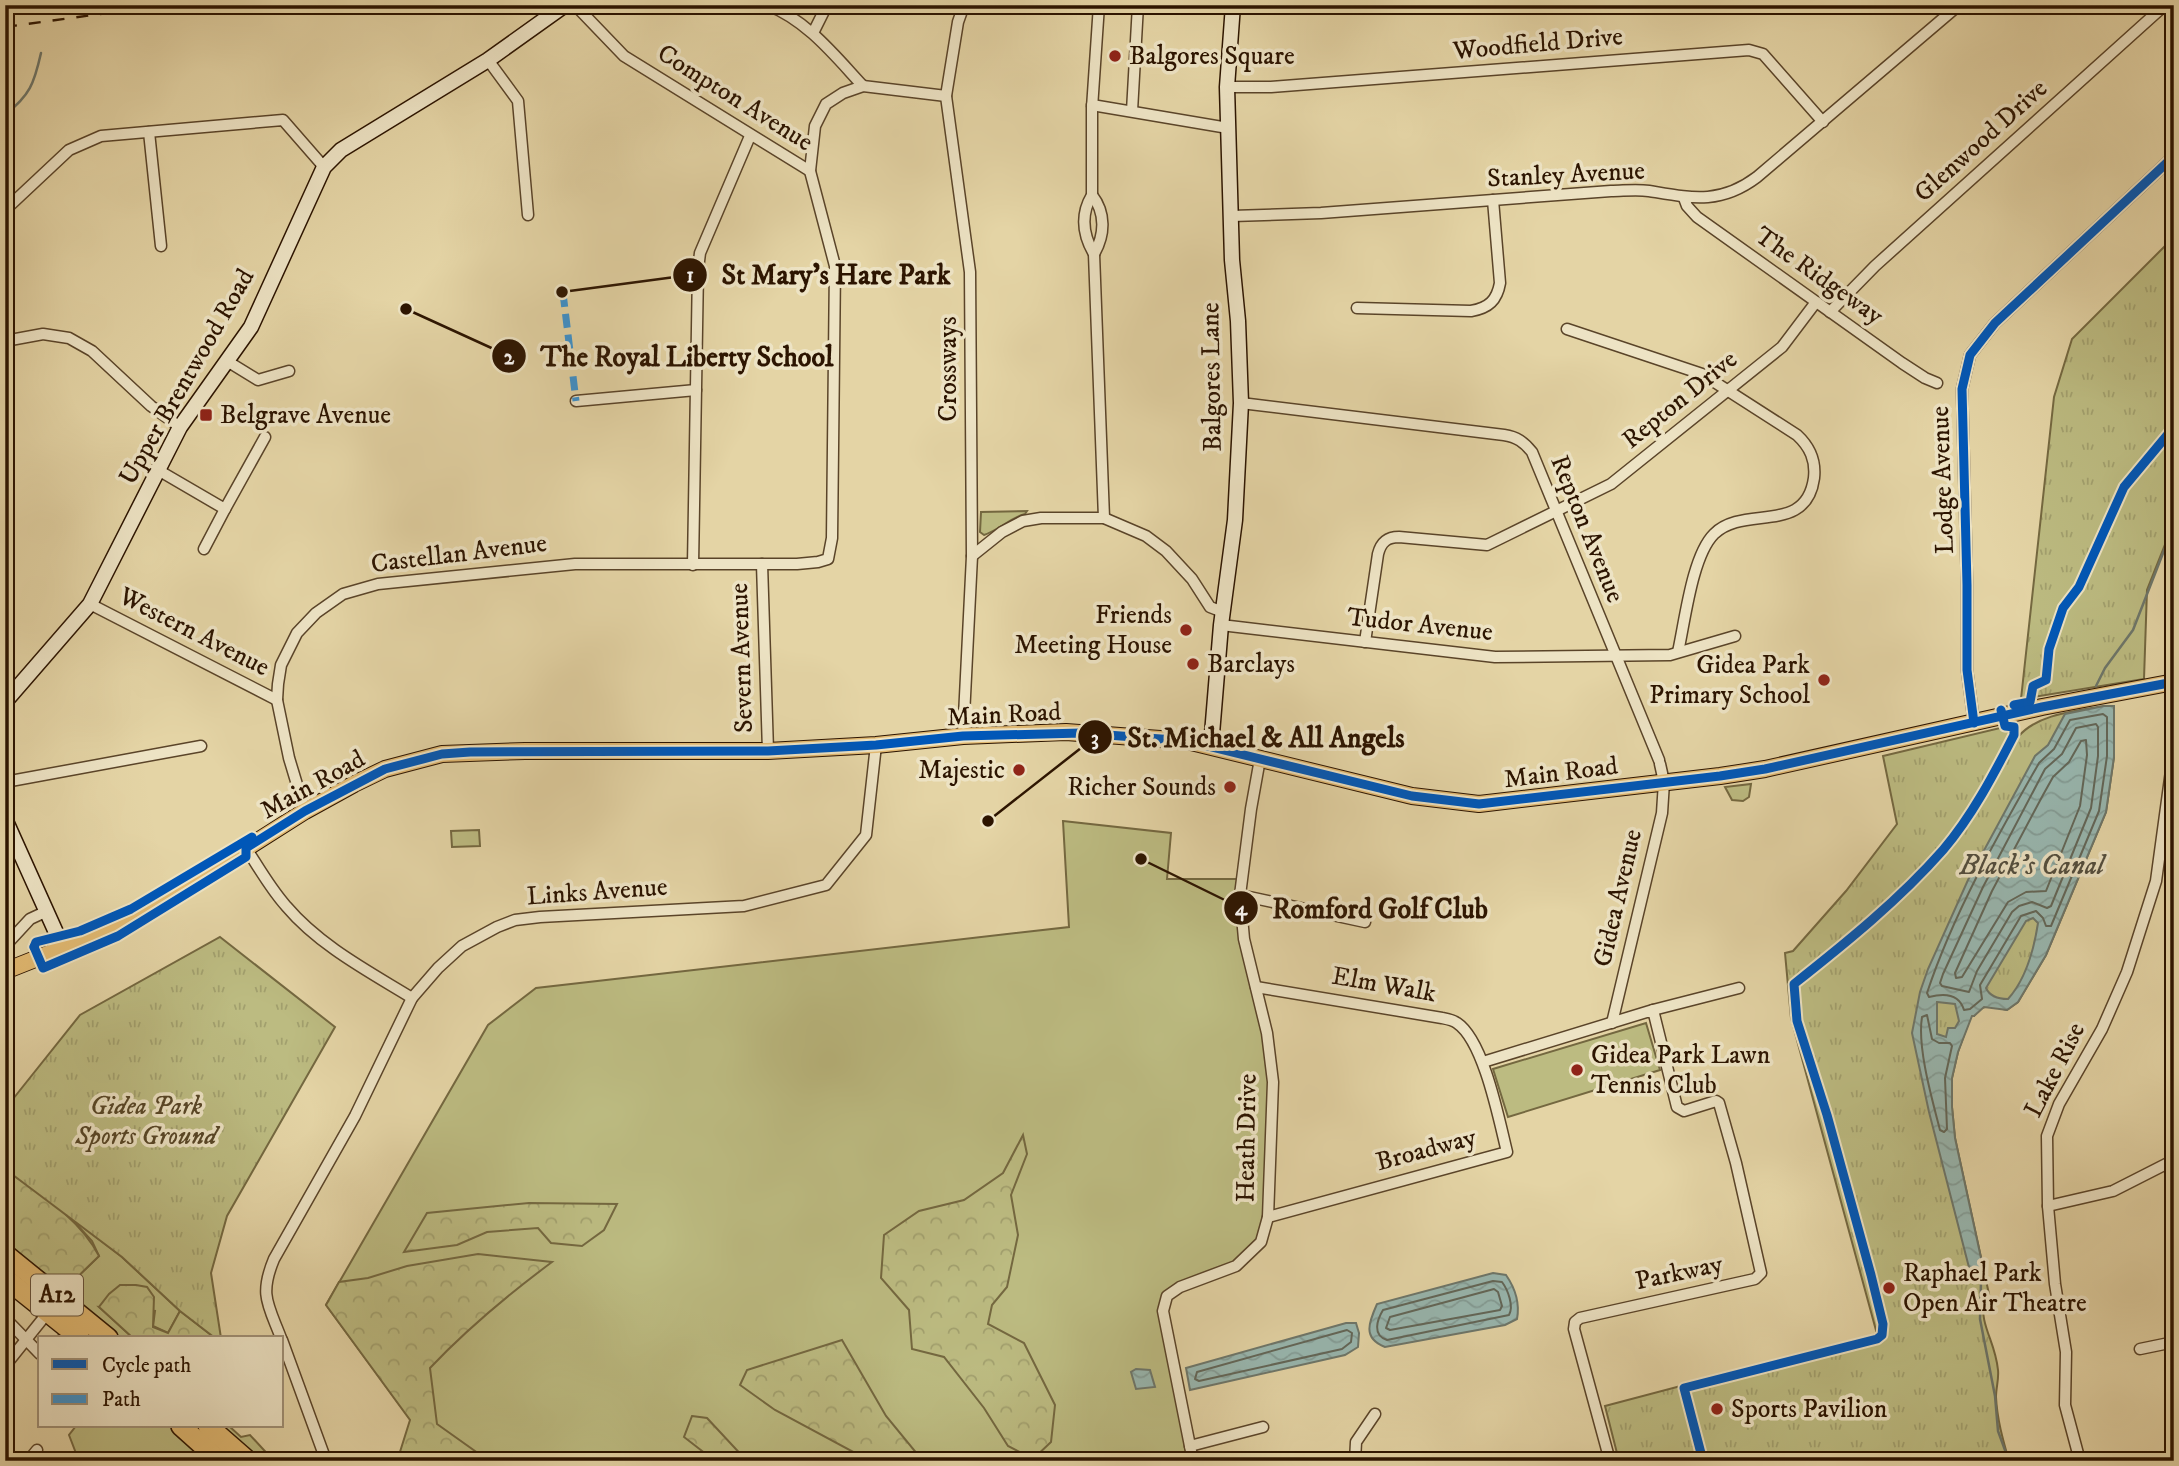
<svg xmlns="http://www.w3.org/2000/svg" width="2179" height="1466" font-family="'IM FELL DW Pica',serif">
  <defs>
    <pattern id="forest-crowns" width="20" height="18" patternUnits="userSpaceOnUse" patternTransform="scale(1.75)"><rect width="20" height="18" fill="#bcbb81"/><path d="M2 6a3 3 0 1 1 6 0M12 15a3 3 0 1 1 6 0" fill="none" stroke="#a2a06e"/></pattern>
    <pattern id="park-tufts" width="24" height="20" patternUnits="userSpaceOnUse" patternTransform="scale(1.75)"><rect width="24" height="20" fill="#bcbb81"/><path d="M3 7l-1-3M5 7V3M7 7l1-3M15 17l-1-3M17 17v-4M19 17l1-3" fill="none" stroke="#a2a06e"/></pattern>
    <pattern id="water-waves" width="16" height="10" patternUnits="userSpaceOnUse" patternTransform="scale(1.75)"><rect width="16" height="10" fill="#98b7b0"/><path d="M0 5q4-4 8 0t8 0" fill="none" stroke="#839c96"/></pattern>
  </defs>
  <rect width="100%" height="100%" fill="#e4d4a5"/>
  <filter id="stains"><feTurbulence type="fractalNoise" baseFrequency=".00286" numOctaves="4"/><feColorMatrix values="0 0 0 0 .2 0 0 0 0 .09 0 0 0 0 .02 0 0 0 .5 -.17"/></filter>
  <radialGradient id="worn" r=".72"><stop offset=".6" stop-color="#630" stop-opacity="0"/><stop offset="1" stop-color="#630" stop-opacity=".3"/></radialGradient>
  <!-- grass -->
  <g fill="#bcbb81" stroke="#746840" stroke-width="2">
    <path d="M 1027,511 L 1025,514 C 1010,518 999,530 984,535 L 980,532 L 981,512 Z"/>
    <path d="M 1751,784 L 1749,797 L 1743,801 L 1732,800 L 1725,787 Z"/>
    <path d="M 1063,821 L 1171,833 L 1167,879 L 1242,879 L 1244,939 L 1273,1082 L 1261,1242 L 1236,1266 L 1167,1296 L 1163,1311 L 1193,1461 L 441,1461 L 326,1305 L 488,1025 L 536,988 L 1069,927 Z"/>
    <path d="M 479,830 L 480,846 L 452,847 L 451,831 Z"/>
    <path d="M 1646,1023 L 1660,1070 L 1508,1117 L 1493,1069 Z"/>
    <path d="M 69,1216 L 122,1257 L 180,1311 L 168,1333 L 153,1326 L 155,1311 L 99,1307 L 133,1338 L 58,1338 L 65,1289 L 99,1256 L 92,1241 Z"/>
    <path d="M 76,1426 L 229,1426 L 241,1437 L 250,1435 L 274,1461 L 79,1461 L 69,1435 Z"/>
  </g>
  <!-- forest -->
  <g fill="url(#forest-crowns)" stroke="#746840" stroke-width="2">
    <path d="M 1023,1135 L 1027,1154 L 1011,1195 L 1018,1235 L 1007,1287 L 992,1305 L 988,1324 L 1024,1343 L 1055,1405 L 1051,1442 L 1033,1459 L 1008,1446 L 984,1408 L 944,1357 L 912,1349 L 909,1310 L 881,1278 L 884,1235 L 919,1211 L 964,1200 L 1003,1173 Z"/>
    <path d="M 5,1169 C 39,1194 79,1217 99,1256 L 65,1289 L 5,1243 Z"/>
    <path d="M 529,1203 L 617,1204 L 604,1230 L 582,1246 L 551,1243 L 538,1228 L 487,1232 L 457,1245 L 404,1252 L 427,1213 Z"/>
    <path d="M 478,1254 L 552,1262 C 509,1294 467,1329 430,1368 L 437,1424 L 489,1461 L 400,1461 L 399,1455 L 410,1420 L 326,1305 L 339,1282 L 368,1278 L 407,1266 Z"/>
    <path d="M 120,1285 L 136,1285 L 147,1287 L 154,1297 L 153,1327 L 168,1333 L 180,1311 L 215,1338 L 133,1338 L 99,1307 L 109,1294 Z"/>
    <path d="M 842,1340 L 886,1416 L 923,1461 L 870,1461 L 775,1410 L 740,1385 L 747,1370 Z"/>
    <path d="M 692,1416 L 707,1418 L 747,1461 L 715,1461 L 684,1437 Z"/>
  </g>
  <!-- park -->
  <g fill="url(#park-tufts)" stroke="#746840" stroke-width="2">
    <path d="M 2174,237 L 2174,512 L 2166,542 L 2147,590 L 2144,679 L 2021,699 L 2054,397 L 2072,339 Z"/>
    <path d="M 2104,706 L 2114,706 L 2114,757 L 2106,812 L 2046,955 L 2018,1002 L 2007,1010 C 1994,1007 1982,1002 1974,1016 L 1971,1016 L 1958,1052 L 1952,1078 L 1952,1107 L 1955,1138 L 1989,1294 L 1983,1296 C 1980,1328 1995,1340 1998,1370 C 1999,1379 1996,1388 1996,1397 C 1997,1419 2003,1440 2009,1461 L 1619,1461 L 1605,1406 L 1877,1334 L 1791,1018 L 1785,953 L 1793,951 L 1846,891 L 1897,824 L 1883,756 L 2000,728 L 2018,737 C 2037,714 2076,711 2104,706 Z"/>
    <path d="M 220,937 L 335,1027 L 227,1216 L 211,1273 L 221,1338 L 215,1338 L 180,1311 L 122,1257 L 5,1169 L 5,1109 L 80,1015 Z"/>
  </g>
  <!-- water -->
  <g fill="url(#water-waves)" stroke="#6d766a" stroke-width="2" fill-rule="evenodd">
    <path d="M 2104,706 L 2114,706 L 2114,757 L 2106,812 L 2046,955 L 2018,1002 L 2007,1010 L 1984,1007 L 1974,1016 L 1972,1016 L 1958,1052 L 1952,1078 L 1952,1107 L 1955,1138 L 1986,1281 L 1973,1283 L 1929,1112 L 1912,1033 L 1920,992 L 1928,969 L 1968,880 L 2035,756 L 2048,745 L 2065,714 ZM 2033,918 L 2038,923 C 2034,949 2026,979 2008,999 C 1998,999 1990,997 1986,988 L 2026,921 ZM 1937,1002 L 1955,1004 L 1959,1021 L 1955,1028 L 1948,1028 L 1946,1037 L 1937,1034 Z"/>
    <path d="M 1493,1273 L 1506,1275 C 1515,1288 1520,1303 1517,1319 L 1505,1325 L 1385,1347 C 1362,1338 1369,1322 1377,1304 Z"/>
    <path d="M 1346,1323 L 1356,1323 L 1359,1333 L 1358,1347 L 1345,1355 L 1190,1390 L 1186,1368 Z"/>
    <path d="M 1136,1369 L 1150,1370 L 1155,1387 L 1136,1389 L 1131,1372 Z"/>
  </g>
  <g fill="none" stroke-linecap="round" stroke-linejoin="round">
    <!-- shore -->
    <g stroke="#626658" stroke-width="2">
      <path d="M 2103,714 L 2107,717 L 2107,756 L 2099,811 L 2051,926 L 2046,926 L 2043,918 L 2036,911 L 2021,916 L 1980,985 L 1982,999 L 1970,1009 L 1964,1010 C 1959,993 1944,993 1929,997 L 1927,993 C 1953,914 1998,835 2039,763 L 2054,749 L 2070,720 Z"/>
      <path d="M 2096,724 L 2098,727 L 2098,756 L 2091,808 L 2051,906 L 2047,908 L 2032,902 L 2019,906 L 2012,912 L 1977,971 L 1969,992 L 1942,986 L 1940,983 L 1943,974 L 1983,887 L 2045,769 L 2062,754 L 2076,728 Z"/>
      <path d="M 2086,740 L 2087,755 L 2080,806 L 2046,891 L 2026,892 L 2008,902 L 1962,977 L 1956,978 L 1955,973 L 1992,891 L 2043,795 L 2053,777 L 2069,762 L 2081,741 Z"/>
      <path d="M 1927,1015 L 1932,1039 L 1939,1043 L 1950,1043 L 1952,1046 L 1945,1078 L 1947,1129 L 1944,1132 L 1940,1130 C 1932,1099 1917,1047 1922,1017 Z"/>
      <path d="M 1493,1281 L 1502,1282 C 1508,1290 1514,1306 1509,1315 L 1387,1340 C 1372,1335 1377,1320 1383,1310 Z"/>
      <path d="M 1494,1289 L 1498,1292 L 1502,1306 L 1500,1310 L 1390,1330 L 1386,1328 L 1390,1317 Z"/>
      <path d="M 1347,1330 L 1352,1333 L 1351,1342 L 1342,1349 L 1199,1381 L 1195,1379 L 1197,1372 Z"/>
    </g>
    <!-- stream -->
    <g stroke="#6d766a" stroke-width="2.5">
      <path d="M 5,115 C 30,95 34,84 41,53"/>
      <path d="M 2096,686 L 2105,668 L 2133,630 L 2174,525"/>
      <path d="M 1981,1282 L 1980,1319 L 1995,1396 L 1998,1431 L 2009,1461"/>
    </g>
    <!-- street casing -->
    <g stroke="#5a4429" stroke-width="13">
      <g id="street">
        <path d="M 575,5 L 624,56 L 810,171"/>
        <path d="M 767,5 C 807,20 835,56 863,86"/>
        <path d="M 1099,5 L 1092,108 L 1092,195 C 1080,215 1083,235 1094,254 L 1104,518"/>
        <path d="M 813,33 L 827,5"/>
        <path d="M 488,60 L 518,101 L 528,215"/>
        <path d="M 1227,87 L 1271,87 L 1749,50 L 1763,54 L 1823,122"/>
        <path d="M 1092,105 L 1228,128"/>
        <path d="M 1132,111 L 1138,5"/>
        <path d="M 149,132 L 161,246"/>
        <path d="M 1092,195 C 1106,213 1105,235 1094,254"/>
        <path d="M 1684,198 L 1687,206 L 1697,217 L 1902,363 L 1925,378 L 1937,383"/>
        <path d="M 5,210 L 69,150 L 101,136 L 283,120 L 324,167"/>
        <path d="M 1232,216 L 1321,213 L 1611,191 C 1623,191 1636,189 1649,191 C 1691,198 1720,205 1757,177 L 1959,5"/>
        <path d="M 1357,308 L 1471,311 C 1489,308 1497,300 1500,283 L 1493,200"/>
        <path d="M 1830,312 L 1875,266 L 2165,5"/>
        <path d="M 1567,329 L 1702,374 L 1797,435 C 1810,447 1816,460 1814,478 C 1806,536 1744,504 1714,534 C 1692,556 1685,621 1678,652"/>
        <path d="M 5,341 L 43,334 L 69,338 L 92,351 L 151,406 L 180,427"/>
        <path d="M 227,361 L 258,380 L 289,371"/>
        <path d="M 576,401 L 696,390"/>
        <path d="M 1241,403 L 1504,435 C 1517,437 1524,442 1532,452 L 1659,760"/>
        <path d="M 158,470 L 225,509 L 265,437"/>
        <path d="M 204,549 L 225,509"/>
        <path d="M 972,556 L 1002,532 L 1023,521 L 1041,518 L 1104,518 L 1146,536 L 1166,551 L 1192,579 L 1210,607 L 1223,612"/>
        <path d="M 762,564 L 768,751"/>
        <path d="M 693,565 L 698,269 L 700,253 L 750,136"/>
        <path d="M 90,604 L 277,700"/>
        <path d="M 1221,625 L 1495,657 L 1670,655 L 1735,636"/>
        <path d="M 1365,642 L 1378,554 C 1381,542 1387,537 1399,537 L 1487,545 L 1611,484 L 1782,347 L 1816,302"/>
        <path d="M 1974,723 L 1967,670 L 1967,585 L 1962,389 L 1970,355 L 1995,323 L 2174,156"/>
        <path d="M 963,736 L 972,556 L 970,272 L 946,96 L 958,22 L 964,5"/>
        <path d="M 5,782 L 201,746"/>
        <path d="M 305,811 L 289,758 L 277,700 L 278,684 L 281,665 L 297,633 L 316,613 L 343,594 L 378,584 L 575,564 L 797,564 L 818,562 L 828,559 L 832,538 L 835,266 L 810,171 L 815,126 L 826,104 L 843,93 L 863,86 L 946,96"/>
        <path d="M 246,848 C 259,868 270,888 286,906 C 320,946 368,971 412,998"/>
        <path d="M 1240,895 L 1365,922"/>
        <path d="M 5,946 L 30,919 L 45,912"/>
        <path d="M 1256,987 L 1442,1018 C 1447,1019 1453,1020 1457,1023 C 1484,1041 1499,1120 1507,1152 L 1268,1217"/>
        <path d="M 1653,1010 L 1739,988"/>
        <path d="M 1612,1023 L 1662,813 L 1664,782 L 1660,764"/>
        <path d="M 1483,1062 L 1653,1010 L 1677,1107 L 1684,1111 L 1716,1101 L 1719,1103 L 1736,1163 L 1761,1273 L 1755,1279 L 1580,1318 L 1575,1322 L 1574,1329 L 1610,1461"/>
        <path d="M 2048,1206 L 2113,1191 L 2174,1160"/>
        <path d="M 5,1318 L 40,1354"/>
        <path d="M 281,1338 C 268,1304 259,1295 274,1259 L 355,1116 L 412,998 L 438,968 L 462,946 L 497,927 L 515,920 L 540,917 L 744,906 L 826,885 L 866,835 L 876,745"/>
        <path d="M 282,1340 L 324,1455"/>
        <path d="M 2140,1349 L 2174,1342"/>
        <path d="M 5,1366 L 49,1311"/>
        <path d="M 1190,1446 L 1263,1427"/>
        <path d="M 28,1461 L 37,1450"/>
        <path d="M 1193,1461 L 1163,1311 L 1167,1296 L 1180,1287 L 1236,1266 L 1261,1242 L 1268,1217 L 1273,1082 L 1267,1033 L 1244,939 L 1240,895 L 1251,809 L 1260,759"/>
        <path d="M 1355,1461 L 1356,1442 L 1375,1414"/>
        <path d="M 2080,1461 L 2065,1405 L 2066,1352 L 2055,1284 L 2048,1206 L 2047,1136 L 2059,1104 L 2102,1029 L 2127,972 L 2156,881 L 2174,749"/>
      </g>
    </g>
    <!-- secondary casing -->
    <g stroke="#2c1400" stroke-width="17">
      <g id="secondary">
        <path d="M 5,702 L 90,604 L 180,427 L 251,327 L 324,167 L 341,150 L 488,60 L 565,5"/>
        <path d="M 1211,746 L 1221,625 L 1235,520 L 1241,403 L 1238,321 L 1232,260 L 1227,87 L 1233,5"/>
        <path d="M 5,819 L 63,948"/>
      </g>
    </g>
    <!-- primary casing -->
    <g stroke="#2c1400" stroke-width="18">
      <path id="primary" d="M 5,971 L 78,942 L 163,901 L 305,811 L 354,784 L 385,769 L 442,754 L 525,751 L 768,751 L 876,745 L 963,736 L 1066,732 L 1187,741 L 1412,796 L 1479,804 L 1720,776 L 1765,769 L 2042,707 L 2174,682"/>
    </g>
    <!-- highway casing -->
    <g stroke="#2c1400" stroke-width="22">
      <g id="highway">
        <path d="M 5,1254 L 108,1338"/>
        <path d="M 5,1278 L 80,1338"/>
        <path d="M 181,1426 L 220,1461"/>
        <path d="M 208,1426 L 248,1461"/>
      </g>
    </g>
    <!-- street -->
    <use href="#street" stroke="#ede3c4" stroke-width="10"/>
    <!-- secondary -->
    <use href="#secondary" stroke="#ede3c4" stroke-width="14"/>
    <!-- primary -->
    <use href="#primary" stroke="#e2ba72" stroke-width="16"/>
    <!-- highway -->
    <use href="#highway" stroke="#e2ba72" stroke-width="19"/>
    <!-- rail -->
    <g stroke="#2c1400" stroke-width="2.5" stroke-dasharray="12 12" stroke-linecap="butt">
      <path d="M 5,9 L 37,5"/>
      <path d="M 5,27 L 166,5"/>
    </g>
    <!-- quiet -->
    <path stroke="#3c93d0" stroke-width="7" stroke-dasharray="14 7" stroke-linecap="butt" d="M 563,293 L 576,401"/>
    <!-- cycleway casing -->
    <g stroke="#ede3c4" stroke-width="13">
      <g id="cycleway">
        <path d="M 2014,705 L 2030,702 L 2033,686 L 2046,680 L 2049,649 L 2063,608 L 2079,587 L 2124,487 L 2174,427"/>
        <path d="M 1974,723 L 1967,670 L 1967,585 L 1962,389 L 1970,355 L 1995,323 L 2174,156"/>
        <path d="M 34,947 L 43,968 L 118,936 L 246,857 L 246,848 L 305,811 L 385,769 L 442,754 L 470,752 L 768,751 L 876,745 L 963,736 L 1081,733 L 1187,741 L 1412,796 L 1479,804 L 1720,776 L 1765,769 L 2042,707 L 2174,682"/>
        <path d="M 34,947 L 36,942 L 80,931 L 131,909 L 252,837"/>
        <path d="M 1703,1461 L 1684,1388 L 1877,1339 L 1882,1335 L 1883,1324 L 1871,1275 L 1827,1115 L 1797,1021 L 1794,984 C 1847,942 1899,900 1943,850 C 1972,816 1994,774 2014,735 L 2014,727 L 2005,726 L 2001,710"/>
      </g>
    </g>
    <!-- cycleway -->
    <use href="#cycleway" stroke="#0057b8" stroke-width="9"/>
  </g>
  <!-- markers -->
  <g fill="#8f2418" stroke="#ede3c4" stroke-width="2.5">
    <circle cx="1115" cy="56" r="7"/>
    <rect x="199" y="408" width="14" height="14" rx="3.5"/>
    <circle cx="1186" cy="630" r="7"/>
    <circle cx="1193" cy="664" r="7"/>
    <circle cx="1824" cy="680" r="7"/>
    <circle cx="1019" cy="770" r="7"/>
    <circle cx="1230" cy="787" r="7"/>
    <circle cx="1577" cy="1070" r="7"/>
    <circle cx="1889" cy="1288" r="7"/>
    <circle cx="1717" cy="1409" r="7"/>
  </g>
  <g text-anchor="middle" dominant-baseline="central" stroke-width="7" stroke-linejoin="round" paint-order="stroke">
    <!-- shield labels -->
    <rect fill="#ede3c4" stroke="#66523b" stroke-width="2" x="31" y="1274.5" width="52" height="41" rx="5"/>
    <g font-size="24" font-weight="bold" fill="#2c1400">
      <text x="57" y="1295">A12</text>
    </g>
    <!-- street labels -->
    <g font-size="26" fill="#2c1400" stroke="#ede3c4">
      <text transform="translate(1538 44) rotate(-5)">Woodfield Drive</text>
      <text transform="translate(735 98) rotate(32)">Compton Avenue</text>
      <text transform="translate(1981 141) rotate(-42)">Glenwood Drive</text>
      <text transform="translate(1566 175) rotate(-3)">Stanley Avenue</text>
      <text transform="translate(1819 276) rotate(35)">The Ridgeway</text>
      <text transform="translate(948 369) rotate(-90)">Crossways</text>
      <text transform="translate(187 377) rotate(-60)">Upper Brentwood Road</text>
      <text transform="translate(1212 377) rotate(-91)">Balgores Lane</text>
      <text transform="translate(1680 400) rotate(-39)">Repton Drive</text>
      <text transform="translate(1943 480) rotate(-92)">Lodge Avenue</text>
      <text transform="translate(1587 529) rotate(68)">Repton Avenue</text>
      <text transform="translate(459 554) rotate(-7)">Castellan Avenue</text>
      <text transform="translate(1420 625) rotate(6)">Tudor Avenue</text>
      <text transform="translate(194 632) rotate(27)">Western Avenue</text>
      <text transform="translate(742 658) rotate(-92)">Severn Avenue</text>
      <text transform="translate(1004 715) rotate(-3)">Main Road</text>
      <text transform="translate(1561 773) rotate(-7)">Main Road</text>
      <text transform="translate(313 785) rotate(-29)">Main Road</text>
      <text transform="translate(597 892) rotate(-4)">Links Avenue</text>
      <text transform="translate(1618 898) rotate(-77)">Gidea Avenue</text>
      <text transform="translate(1384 985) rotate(10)">Elm Walk</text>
      <text transform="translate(2055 1070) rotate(-63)">Lake Rise</text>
      <text transform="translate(1247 1138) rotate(-89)">Heath Drive</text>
      <text transform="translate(1426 1150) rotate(-15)">Broadway</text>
      <text transform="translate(1679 1273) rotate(-12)">Parkway</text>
    </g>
    <!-- poi labels -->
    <g font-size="26" fill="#2c1400" stroke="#ede3c4" text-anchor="start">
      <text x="1129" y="56">Balgores Square</text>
      <text x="220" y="415">Belgrave Avenue</text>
      <text x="1172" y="615" text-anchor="end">Friends<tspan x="1172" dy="30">Meeting House</tspan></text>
      <text x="1207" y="664">Barclays</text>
      <text x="1810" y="665" text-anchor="end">Gidea Park<tspan x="1810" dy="30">Primary School</tspan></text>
      <text x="1005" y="770" text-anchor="end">Majestic</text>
      <text x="1216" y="787" text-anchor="end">Richer Sounds</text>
      <text x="1591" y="1055">Gidea Park Lawn<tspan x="1591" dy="30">Tennis Club</tspan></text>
      <text x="1903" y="1273">Raphael Park<tspan x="1903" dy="30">Open Air Theatre</tspan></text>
      <text x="1731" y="1409">Sports Pavilion</text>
    </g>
    <!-- park labels -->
    <g font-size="26" font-style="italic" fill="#574627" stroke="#ede3c4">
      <text x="146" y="1106">Gidea Park<tspan x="146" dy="30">Sports Ground</tspan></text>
    </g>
    <!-- water labels -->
    <g font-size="28" font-style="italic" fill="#524d3e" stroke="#ede3c4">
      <text x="2032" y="865">Black's Canal</text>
    </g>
  </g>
  <!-- callouts -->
  <path fill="none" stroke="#2c1400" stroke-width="2.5" d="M562 292L690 275M406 309L509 356M988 821L1095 737M1141 859L1241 908"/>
  <g fill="#2c1400" stroke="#ede3c4" stroke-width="2.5">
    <circle cx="562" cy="292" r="7"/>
    <circle cx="406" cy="309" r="7"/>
    <circle cx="988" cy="821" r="7"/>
    <circle cx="1141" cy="859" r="7"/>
    <circle cx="690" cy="275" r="18"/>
    <circle cx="509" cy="356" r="18"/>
    <circle cx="1095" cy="737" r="18"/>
    <circle cx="1241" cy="908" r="18"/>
  </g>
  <g font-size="21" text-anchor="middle" font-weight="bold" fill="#fff">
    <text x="690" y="282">1</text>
    <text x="509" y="364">2</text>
    <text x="1095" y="745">3</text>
    <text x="1241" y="915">4</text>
  </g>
  <g font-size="28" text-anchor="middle" font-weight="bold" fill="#2c1400" stroke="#ede3c4" stroke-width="7" stroke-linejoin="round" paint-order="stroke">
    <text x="836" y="284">St Mary's Hare Park</text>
    <text x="687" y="366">The Royal Liberty School</text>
    <text x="1266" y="747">St. Michael &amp; All Angels</text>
    <text x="1380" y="918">Romford Golf Club</text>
  </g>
  <!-- margin -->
  <rect width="2179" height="1466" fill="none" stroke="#e4d4a5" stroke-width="28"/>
  <rect x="7" y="7" width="2165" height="1452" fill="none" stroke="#2c1400" stroke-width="3.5"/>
  <rect x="14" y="14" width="2151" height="1438" fill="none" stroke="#2c1400" stroke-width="2"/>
  <!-- legend -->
  <rect x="38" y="1336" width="245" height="91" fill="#ede3c4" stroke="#a09076" stroke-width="2"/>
  <rect x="52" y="1359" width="35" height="10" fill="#0057b8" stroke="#a09076" stroke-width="2"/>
  <text x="102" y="1372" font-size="21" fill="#2c1400">Cycle path</text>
  <rect x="52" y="1394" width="35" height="10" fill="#3c93d0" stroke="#a09076" stroke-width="2"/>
  <text x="102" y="1406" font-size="21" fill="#2c1400">Path</text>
  <rect width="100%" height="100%" filter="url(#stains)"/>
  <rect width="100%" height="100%" fill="url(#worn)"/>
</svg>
